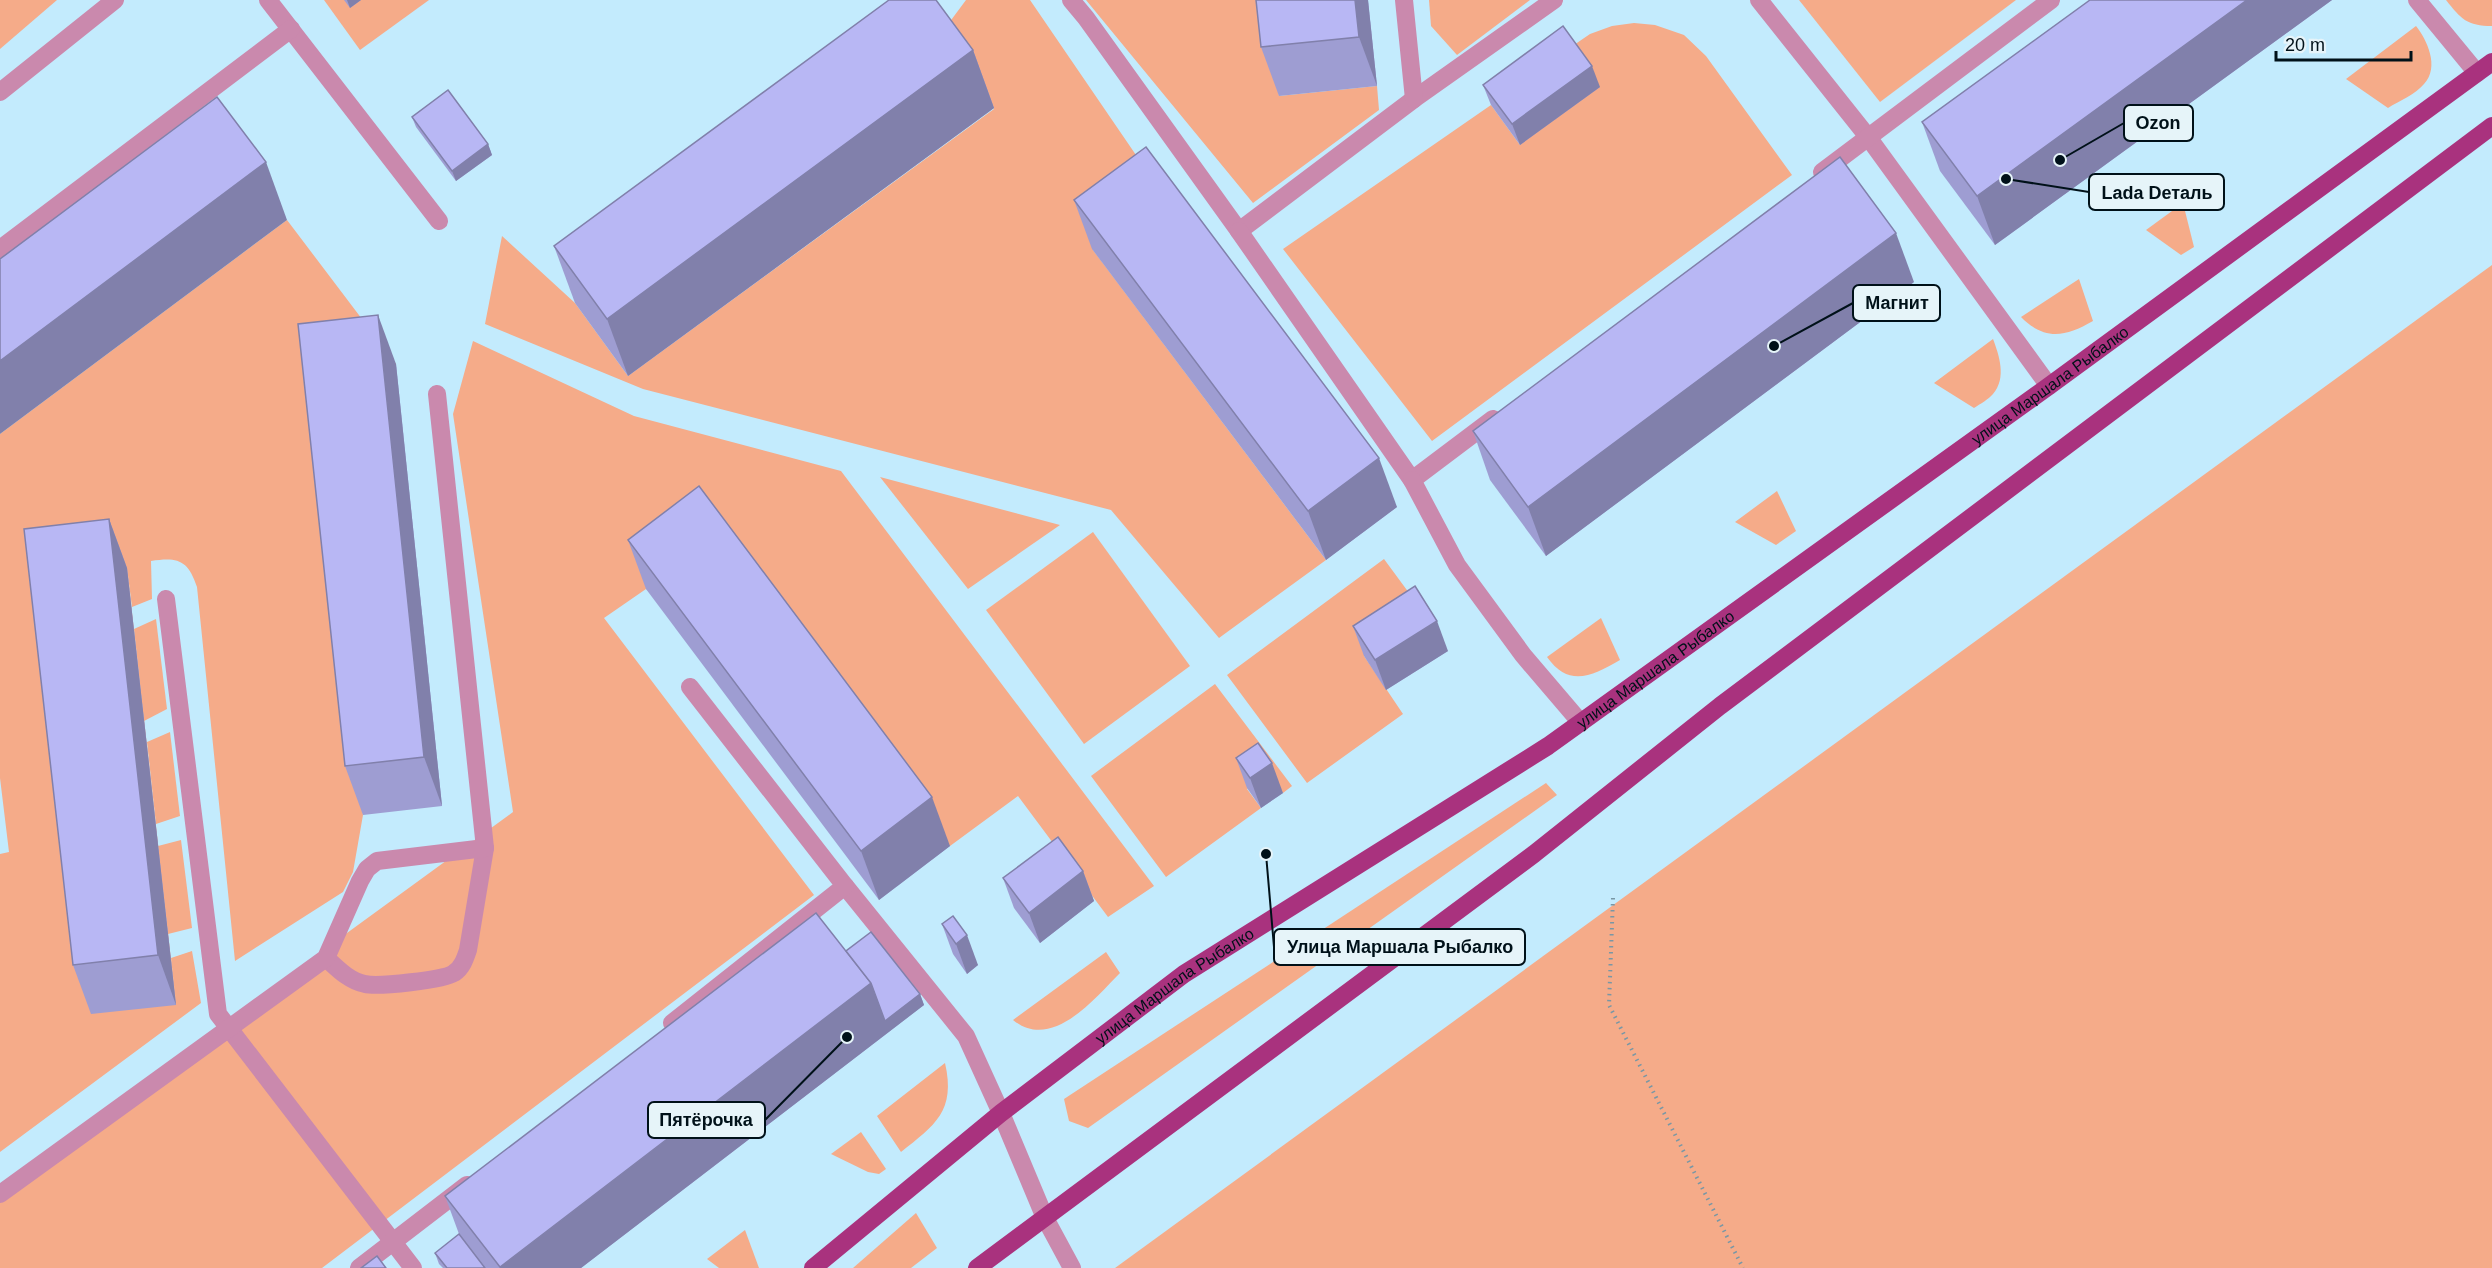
<svg xmlns="http://www.w3.org/2000/svg" width="2492" height="1268" font-family="Helvetica,sans-serif">
  <rect width="100%" height="100%" fill="#c3ebfd"/>
  <!-- green -->
  <g fill="#f5ab89">
    <path d="M 0,0 L 57,0 L 0,49 Z"/>
    <path d="M 324,0 L 429,0 L 360,50 Z"/>
    <path d="M 966,0 L 1030,0 L 1164,196 L 1093,250 L 1326,560 L 1219,638 L 1111,510 L 643,389 L 485,324 L 502,236 L 575,303 L 628,376 L 994,109 L 940,35 Z"/>
    <path d="M 1086,0 L 1268,0 L 1279,96 L 1377,86 L 1379,110 L 1253,203 Z"/>
    <path d="M 1429,0 L 1530,0 L 1457,55 L 1431,26 Z"/>
    <path d="M 1799,0 L 2016,0 L 1880,102 Z"/>
    <path d="M 2446,0 L 2492,0 L 2492,26 C 2467,26 2461,19 2446,0 Z"/>
    <path d="M 1634,23 L 1655,25 L 1684,35 L 1706,56 L 1792,175 L 1432,441 L 1283,249 L 1491,105 L 1520,145 L 1571,47 L 1590,34 L 1612,26 Z"/>
    <path d="M 2416,26 C 2427,40 2440,67 2424,84 C 2416,94 2399,101 2388,108 L 2346,79 Z"/>
    <path d="M 2183,203 L 2194,247 L 2181,255 L 2146,230 Z"/>
    <path d="M 287,220 L 396,364 L 316,373 L 363,815 L 353,872 L 343,892 L 235,961 L 197,587 C 188,560 178,557 151,561 L 152,599 L 132,607 L 127,568 L 176,1004 L 171,958 L 192,951 L 201,1003 L 0,1152 L 0,854 L 9,852 L 0,778 L 0,434 Z"/>
    <path d="M 2492,265 L 2492,1268 L 1115,1268 Z"/>
    <path d="M 2079,279 L 2093,321 C 2065,337 2045,341 2021,317 Z"/>
    <path d="M 1993,339 C 1999,355 2007,378 1993,394 C 1989,399 1980,404 1974,408 L 1934,383 Z"/>
    <path d="M 473,341 L 634,416 L 841,471 L 1154,886 L 1108,917 L 1018,796 L 950,846 L 646,589 L 604,618 L 814,895 L 322,1268 L 0,1268 L 0,1186 L 513,812 L 453,414 Z"/>
    <path d="M 880,477 L 1060,525 L 968,589 Z"/>
    <path d="M 1777,491 L 1796,531 L 1776,545 L 1735,522 Z"/>
    <path d="M 1093,532 L 1190,666 L 1084,744 L 986,610 Z"/>
    <path d="M 1384,559 L 1426,616 L 1364,656 L 1403,714 L 1307,783 L 1227,675 Z"/>
    <path d="M 1601,618 L 1620,660 C 1592,676 1569,688 1547,657 Z"/>
    <path d="M 156,619 L 167,709 L 144,721 L 134,629 Z"/>
    <path d="M 1215,684 L 1292,786 L 1283,793 L 1269,774 L 1247,789 L 1261,808 L 1166,877 L 1091,776 Z"/>
    <path d="M 170,732 L 180,816 L 156,824 L 147,742 Z"/>
    <path d="M 1546,783 L 1557,795 L 1088,1128 L 1069,1121 L 1064,1099 Z"/>
    <path d="M 181,840 L 192,928 L 168,934 L 158,846 Z"/>
    <path d="M 1106,952 L 1120,973 C 1095,998 1052,1052 1013,1020 Z"/>
    <path d="M 945,1063 C 956,1111 935,1125 901,1152 L 877,1116 Z"/>
    <path d="M 861,1132 L 886,1169 L 879,1174 L 868,1172 L 831,1154 Z"/>
    <path d="M 916,1213 L 937,1248 L 911,1268 L 853,1268 Z"/>
    <path d="M 745,1230 L 759,1268 L 719,1268 L 707,1259 Z"/>
  </g>
  <g fill="none" stroke-linecap="round" stroke-linejoin="round">
    <!-- path -->
    <path stroke="#7897a5" stroke-width="4" stroke-dasharray="1.5 4.5" stroke-linecap="butt" d="M 1613,898 L 1609,1005 L 1743,1268"/>
    <!-- minor -->
    <g stroke="#ca89ad" stroke-width="18">
      <path d="M 268,0 L 439,221"/>
      <path d="M 1071,0 L 1086,18 L 1239,231 L 1414,99 L 1554,0"/>
      <path d="M 1404,0 L 1414,99"/>
      <path d="M 1759,0 L 1868,137 L 2049,386"/>
      <path d="M 2417,0 L 2477,73"/>
      <path d="M 0,92 L 115,0"/>
      <path d="M 1822,172 L 2051,0"/>
      <path d="M 1239,231 L 1412,480 L 1493,419"/>
      <path d="M 0,249 L 291,29"/>
      <path d="M 1412,480 L 1457,565 L 1523,655 L 1581,723"/>
      <path d="M 166,599 L 218,1014 L 413,1268"/>
      <path d="M 845,886 L 966,1036 L 1001,1113 L 1045,1218 L 1072,1268"/>
      <path d="M 326,958 C 337,968 349,981 365,984 C 378,987 444,980 454,973 C 462,968 465,959 468,950 L 485,848"/>
      <path d="M 672,1023 L 845,886 L 690,687"/>
      <path d="M 0,1194 L 326,958 L 360,881 L 367,869 L 377,861 L 485,848 L 437,394"/>
      <path d="M 359,1268 L 467,1185"/>
    </g>
    <!-- major -->
    <g stroke="#a9327e" stroke-width="18">
      <path id="s1" d="M 813,1268 L 1001,1113 L 1184,974 L 1548,746 L 2049,386 L 2492,62"/>
      <path d="M 977,1268 L 1534,854 L 1720,706 L 2492,126"/>
    </g>
  </g>
  <!-- wall -->
  <g fill="#9e9dd2">
    <path d="M 344,0 L 361,0 L 350,8 Z"/>
    <path d="M 1256,0 L 1368,0 L 1377,86 L 1279,96 L 1261,47 Z"/>
    <path d="M 2090,0 L 2332,0 L 1995,245 L 1940,171 L 1922,122 Z"/>
    <path d="M 973,50 L 994,108 L 628,376 L 575,303 L 554,246 Z"/>
    <path d="M 1483,85 L 1600,87 L 1520,145 L 1491,105 Z"/>
    <path d="M 412,117 L 488,144 L 492,155 L 456,181 L 416,127 Z"/>
    <path d="M 1074,200 L 1397,507 L 1326,560 L 1092,249 Z"/>
    <path d="M 1914,282 L 1546,556 L 1490,480 L 1473,431 Z"/>
    <path d="M 396,364 L 442,806 L 363,815 L 345,766 Z"/>
    <path d="M 109,519 L 127,568 L 176,1005 L 91,1014 L 73,965 Z"/>
    <path d="M 628,540 L 950,846 L 879,900 L 646,589 Z"/>
    <path d="M 1353,626 L 1448,651 L 1386,690 L 1364,656 Z"/>
    <path d="M 1236,758 L 1283,793 L 1261,808 L 1247,788 Z"/>
    <path d="M 1083,871 L 1094,901 L 1040,943 L 1014,908 L 1003,878 Z"/>
    <path d="M 942,924 L 978,965 L 967,974 L 953,954 Z"/>
    <path d="M 846,951 L 920,994 L 924,1005 L 581,1268 L 443,1268 L 439,1264 L 435,1253 L 459,1234 L 445,1196 Z"/>
  </g>
  <!-- shaded-wall -->
  <g fill="#8180ab">
    <path d="M 347,0 L 361,0 L 350,8 Z"/>
    <path d="M 1355,0 L 1368,0 L 1377,86 L 1359,37 Z"/>
    <path d="M 2247,0 L 2332,0 L 1995,245 L 1977,196 Z"/>
    <path d="M 973,50 L 994,108 L 628,376 L 607,319 Z"/>
    <path d="M 1592,66 L 1600,87 L 1520,145 L 1512,124 Z"/>
    <path d="M 488,144 L 492,155 L 456,181 L 452,171 Z"/>
    <path d="M 266,162 L 287,220 L 0,434 L 0,361 Z"/>
    <path d="M 1896,233 L 1914,282 L 1546,556 L 1528,507 Z"/>
    <path d="M 378,315 L 396,364 L 442,806 L 424,757 Z"/>
    <path d="M 1379,458 L 1397,507 L 1326,560 L 1308,511 Z"/>
    <path d="M 109,519 L 127,568 L 176,1005 L 158,955 Z"/>
    <path d="M 1437,621 L 1448,651 L 1386,690 L 1375,660 Z"/>
    <path d="M 1272,763 L 1283,793 L 1261,808 L 1250,778 Z"/>
    <path d="M 932,797 L 950,846 L 879,900 L 861,851 Z"/>
    <path d="M 1083,871 L 1094,901 L 1040,943 L 1029,913 Z"/>
    <path d="M 967,935 L 978,965 L 967,974 L 956,944 Z"/>
    <path d="M 871,983 L 920,994 L 924,1005 L 581,1268 L 500,1268 L 500,1267 Z"/>
  </g>
  <!-- building -->
  <g fill="#b8b7f4" stroke="#8180ab" stroke-width="1.5">
    <path d="M 889,0 L 936,0 L 973,50 L 607,319 L 554,246 Z"/>
    <path d="M 1256,0 L 1355,0 L 1359,37 L 1261,47 Z"/>
    <path d="M 2090,0 L 2247,0 L 1977,196 L 1922,122 Z"/>
    <path d="M 1563,26 L 1592,66 L 1512,124 L 1483,85 Z"/>
    <path d="M 448,90 L 488,144 L 452,171 L 412,117 Z"/>
    <path d="M 217,97 L 266,162 L 0,361 L 0,259 Z"/>
    <path d="M 1146,147 L 1379,458 L 1308,511 L 1074,200 Z"/>
    <path d="M 1840,157 L 1896,233 L 1528,507 L 1473,431 Z"/>
    <path d="M 378,315 L 424,757 L 345,766 L 298,324 Z"/>
    <path d="M 699,486 L 932,797 L 861,851 L 628,540 Z"/>
    <path d="M 109,519 L 158,955 L 73,965 L 24,529 Z"/>
    <path d="M 1415,586 L 1437,621 L 1375,660 L 1353,626 Z"/>
    <path d="M 1258,743 L 1272,763 L 1250,778 L 1236,758 Z"/>
    <path d="M 1058,837 L 1083,871 L 1029,913 L 1003,878 Z"/>
    <path d="M 816,913 L 871,983 L 500,1267 L 445,1196 Z"/>
    <path d="M 953,916 L 967,935 L 956,944 L 942,924 Z"/>
    <path d="M 871,932 L 920,994 L 885,1021 L 871,983 L 846,951 Z"/>
    <path d="M 459,1234 L 485,1268 L 447,1268 L 435,1253 Z"/>
    <path d="M 377,1256 L 386,1268 L 361,1268 Z"/>
  </g>
  <g text-anchor="middle" dominant-baseline="central" stroke-width="4.5" stroke-linejoin="round" paint-order="stroke">
    <!-- street labels -->
    <g font-size="16" fill="#001119" stroke="#e6f4f9">
      <text stroke="none"><textPath href="#s1" startOffset="1521">улица Маршала Рыбалко</textPath></text>
      <text stroke="none"><textPath href="#s1" startOffset="1035">улица Маршала Рыбалко</textPath></text>
      <text stroke="none"><textPath href="#s1" startOffset="459">улица Маршала Рыбалко</textPath></text>
    </g>
  </g>
  <!-- callouts -->
  <path fill="none" stroke="#001119" stroke-width="2" d="M2060 160L2124 123M2006 179L2089 192M1774 346L1853 303M1266 854L1274 947M847 1037L765 1120"/>
  <g fill="#001119" stroke="#e6f4f9" stroke-width="2">
    <circle cx="2060" cy="160" r="6"/>
    <circle cx="2006" cy="179" r="6"/>
    <circle cx="1774" cy="346" r="6"/>
    <circle cx="1266" cy="854" r="6"/>
    <circle cx="847" cy="1037" r="6"/>
  </g>
  <g fill="#e6f4f9" stroke="#001119" stroke-width="2">
    <rect x="2124" y="105" width="69" height="36" rx="6"/>
    <rect x="2089" y="174" width="135" height="36" rx="6"/>
    <rect x="1853" y="285" width="87" height="36" rx="6"/>
    <rect x="1274" y="929" width="251" height="36" rx="6"/>
    <rect x="648" y="1102" width="117" height="36" rx="6"/>
  </g>
  <g font-size="18" text-anchor="middle" font-weight="bold" fill="#001119">
    <text x="2158" y="129">Ozon</text>
    <text x="2157" y="199">Lada Dеталь</text>
    <text x="1897" y="309">Магнит</text>
    <text x="1400" y="953">Улица Маршала Рыбалко</text>
    <text x="706" y="1126">Пятёрочка</text>
  </g>
  <!-- scale -->
  <path d="M2276 51v9h135v-9" fill="none" stroke="#001119" stroke-width="3"/>
  <text x="2285" y="51" font-size="18" fill="#001119" stroke="#e6f4f9" stroke-width="4.5" paint-order="stroke">20 m</text>
</svg>
